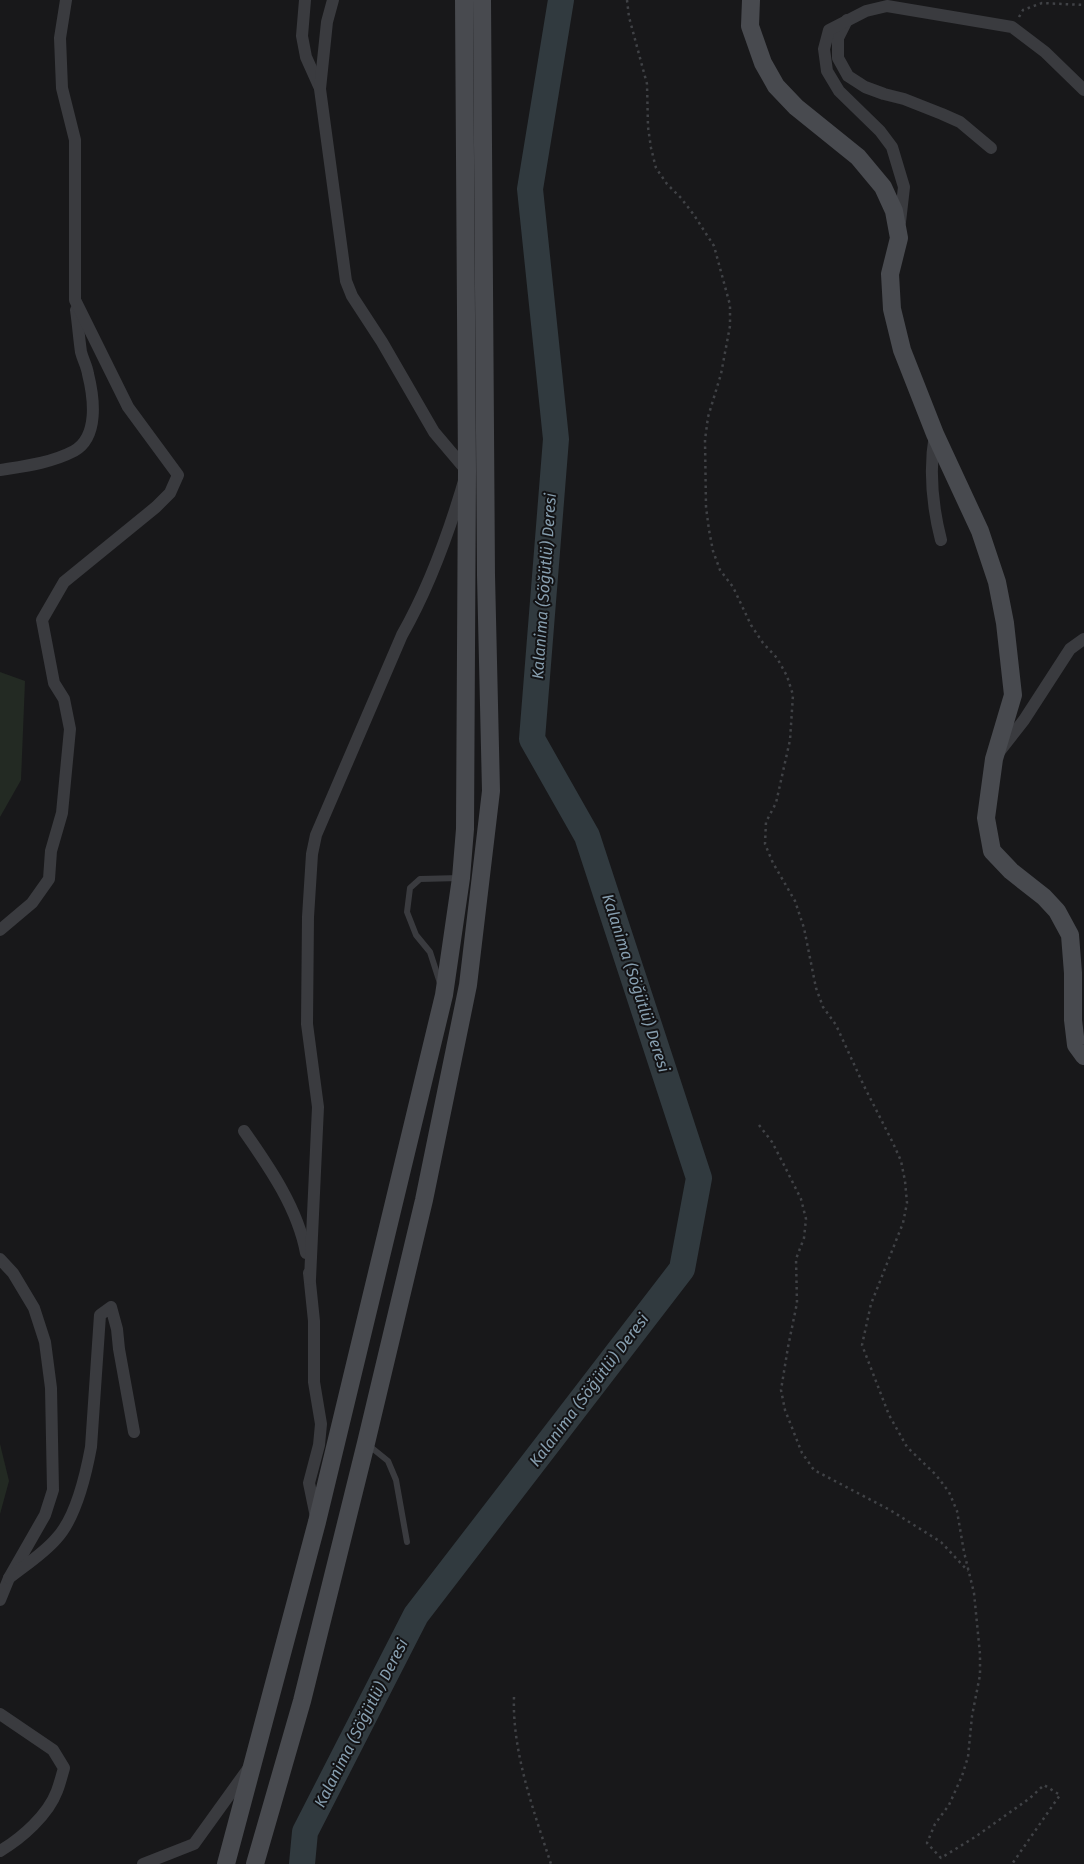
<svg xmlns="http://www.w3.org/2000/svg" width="1084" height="1864" font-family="'Fira Sans',sans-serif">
  <rect width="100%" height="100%" fill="#18181a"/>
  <!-- green -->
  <g fill="#232a23">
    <path d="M 0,672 L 25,681 L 21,780 L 0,817 Z"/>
    <path d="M 0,1444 L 9,1481 L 0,1514 Z"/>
  </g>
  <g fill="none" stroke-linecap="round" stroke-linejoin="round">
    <!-- river -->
    <path stroke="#313a3f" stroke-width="26" d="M 302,1864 L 305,1832 L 416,1615 L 682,1269 L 699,1178 L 587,836 L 532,739 L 556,439 L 530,189 L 561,0"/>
    <!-- path -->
    <g stroke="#404246" stroke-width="2.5" stroke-dasharray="2.5 4" stroke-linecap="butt">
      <path d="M 627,0 L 629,17 L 647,84 L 648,127 L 651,148 L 656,168 L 667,184 L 681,198 L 694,215 L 714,246 L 730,305 L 730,326 L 721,374 L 708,417 L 705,440 L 706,507 L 709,530 L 713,551 L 720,570 L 733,587 L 751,625 L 763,643 L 777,658 L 787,676 L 793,695 L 790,740 L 776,803 L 766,822 L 765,844 L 773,863 L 795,901 L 804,928 L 816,988 L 823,1007 L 836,1025 L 864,1086 L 893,1143 L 901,1161 L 905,1181 L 907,1203 L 903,1223 L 871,1304 L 862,1345 L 889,1415 L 907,1447 L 936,1475 L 949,1492 L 957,1511 L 964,1552 L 974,1593 L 980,1654 L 980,1675 L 972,1716 L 968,1757 L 962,1776 L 949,1805 L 935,1824 L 927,1843 L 941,1858 L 975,1837 L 1030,1798 L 1044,1785 L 1060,1795 L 1012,1864"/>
      <path d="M 1019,17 L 1023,10 L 1042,3 L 1084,5"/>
      <path d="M 759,1125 L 772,1142 L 783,1163 L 801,1199 L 806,1219 L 804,1238 L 796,1259 L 797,1303 L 788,1347 L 781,1390 L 785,1410 L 802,1453 L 814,1470 L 890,1510 L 941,1542 L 968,1571"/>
      <path d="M 514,1697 C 512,1752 534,1812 551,1864"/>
    </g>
    <!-- lane -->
    <g stroke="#3a3b3f" stroke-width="6">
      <path d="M 440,983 L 430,952 L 416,935 L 407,912 L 410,888 L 420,879 L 460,878"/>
      <path d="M 367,1444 L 388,1461 L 396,1480 L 407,1542"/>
    </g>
    <!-- street -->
    <g stroke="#3a3b3f" stroke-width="12">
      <path d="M 305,0 L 302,36 L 306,57 L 319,86"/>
      <path d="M 847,20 L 838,38 L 838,58 L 848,76 L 865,87 L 884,94 L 904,99 L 942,114 L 960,122 L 991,148"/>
      <path d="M 900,222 L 904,187 L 892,147 L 880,131 L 839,91 L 827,71 L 824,49 L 829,30 L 866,11 L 887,6 L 1012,27 L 1045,52 L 1084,90"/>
      <path d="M 935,434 C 929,469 932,505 941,540"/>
      <path d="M 0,470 C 25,466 51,463 74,451 C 99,437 94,398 88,374 C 87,366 83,360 81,352 C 79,338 78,324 76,310"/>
      <path d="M 999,752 L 1024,720 L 1070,649 L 1084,639"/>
      <path d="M 0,930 L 32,903 L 49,879 L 51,851 L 62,813 L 70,729 L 64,699 L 54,683 L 42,620 L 64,582 L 156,507 L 170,493 L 178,475 L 128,407 L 75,300 L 75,140 L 62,88 L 60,38 L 66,0"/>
      <path d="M 244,1131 C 270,1168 298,1209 306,1253"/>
      <path d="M 0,1259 L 13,1273 L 34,1308 L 45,1342 L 51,1388 L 53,1490 L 45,1515 L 9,1578 L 0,1600"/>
      <path d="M 309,1273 L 314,1321 L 314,1382 L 321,1424 L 319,1445 L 309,1483 L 316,1517"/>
      <path d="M 310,1279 L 318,1107 L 307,1024 L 308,917 L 312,854 L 316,835 L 402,635 C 431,584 451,527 467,471 L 434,432 L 382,342 L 352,296 L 346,281 L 320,89 L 327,22 L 333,0"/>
      <path d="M 9,1578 C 24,1566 43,1554 56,1539 C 76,1518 86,1474 91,1447 L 100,1315 L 111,1307 L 117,1329 L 119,1349 L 134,1432"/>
      <path d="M 0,1714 L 53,1750 L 64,1768 C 62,1775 60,1783 57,1791 C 48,1815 22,1838 0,1851"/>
      <path d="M 143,1864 L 194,1844 L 248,1769"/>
    </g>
    <!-- secondary -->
    <g stroke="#484a4f" stroke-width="18">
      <path d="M 751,0 L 750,26 L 763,63 L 776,86 L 796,107 L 858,157 L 883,187 L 894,211 L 899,238 L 890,274 L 892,309 L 902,350 L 935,434 L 980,531 L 997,582 L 1005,623 L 1013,695 L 994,759 L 986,818 L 992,851 L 1011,871 L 1044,897 L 1057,911 L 1070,935 L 1073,973 L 1073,1020 L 1076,1045 L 1084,1056"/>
      <path d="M 226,1864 L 317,1522 L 444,995 L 461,878 L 465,829 L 467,471 L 464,0"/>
      <path d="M 255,1864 L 302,1701 L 366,1443 L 424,1200 L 468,985 L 491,791 L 486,575 L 482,0"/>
    </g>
  </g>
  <g text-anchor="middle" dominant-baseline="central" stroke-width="4" stroke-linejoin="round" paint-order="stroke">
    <!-- water labels -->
    <g font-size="16" font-style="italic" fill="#879fb0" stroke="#131315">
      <text transform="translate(544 586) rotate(-86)">Kalanima (Söğütlü) Deresi</text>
      <text transform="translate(636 983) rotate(72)">Kalanima (Söğütlü) Deresi</text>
      <text transform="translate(589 1390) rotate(-53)">Kalanima (Söğütlü) Deresi</text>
      <text transform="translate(361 1723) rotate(-63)">Kalanima (Söğütlü) Deresi</text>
    </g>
  </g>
</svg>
